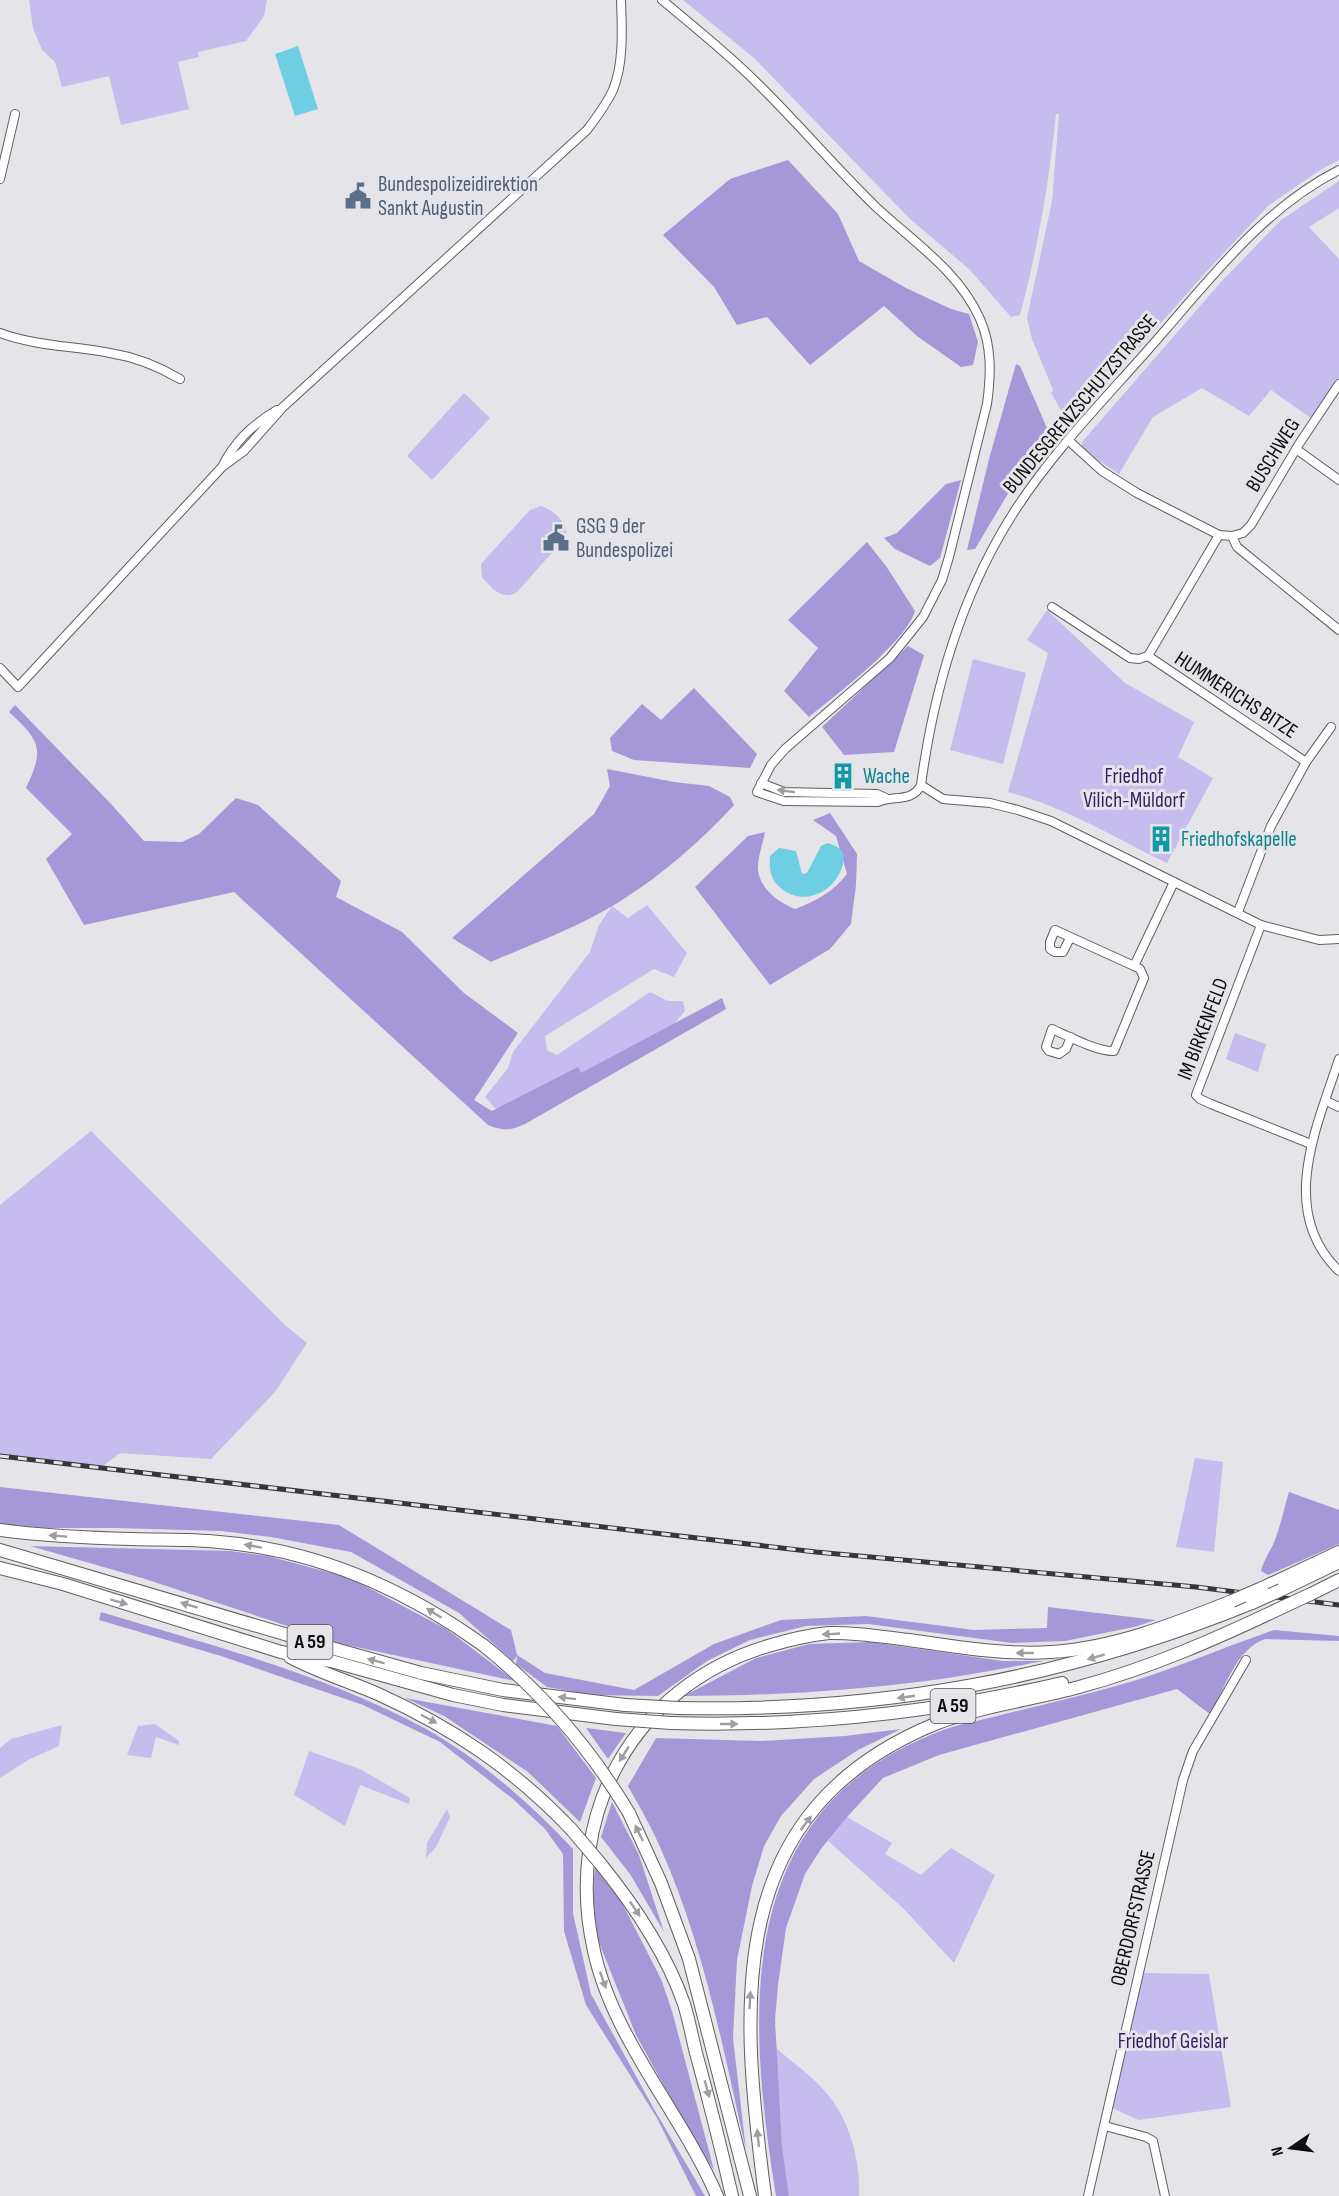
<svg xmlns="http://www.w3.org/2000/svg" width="1339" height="2196" font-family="'Sofia Sans Condensed',sans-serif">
  <rect width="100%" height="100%" fill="#e5e5e9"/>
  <!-- green -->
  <g fill="#c6bcee">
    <path d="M 29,0 L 267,0 L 264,16 L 246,41 L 198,52 L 199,57 L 178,62 L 189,109 L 121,125 L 109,76 L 62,87 L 55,62 L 42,50 L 33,28 Z"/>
    <path d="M 683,0 L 1339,0 L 1339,160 L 1320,170 L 1268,206 L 1206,272 L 1078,417 L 1073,420 L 1066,419 L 1051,393 L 1053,390 L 1032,339 L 1027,318 L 1052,201 L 1059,114 L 1056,114 C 1049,183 1038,247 1020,315 L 1011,317 L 969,269 L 910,219 L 754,58 Z"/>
    <path d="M 1339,181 L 1339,208 L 1309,227 L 1339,259 L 1339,384 L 1315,421 L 1271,390 L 1249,416 L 1202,388 L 1153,417 L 1119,474 L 1082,449 L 1082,442 L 1220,283 L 1281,220 Z"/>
    <path d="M 464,393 L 490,418 L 432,480 L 407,456 Z"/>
    <path d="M 541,506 C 554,510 568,523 566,537 L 517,592 C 502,601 491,588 482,577 L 481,564 L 530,510 Z"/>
    <path d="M 1047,610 L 1125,683 L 1194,722 L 1178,757 L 1213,778 L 1167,863 C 1116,838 1063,806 1008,792 L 1048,653 L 1027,640 Z"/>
    <path d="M 973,659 L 1026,673 L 1003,764 L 950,750 Z"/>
    <path d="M 647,905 L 687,953 L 674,977 L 654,969 L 545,1036 L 547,1050 L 557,1055 L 650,992 L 668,1001 L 683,1001 L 685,1011 L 669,1030 L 504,1118 L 485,1097 L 508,1068 L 513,1052 L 590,952 L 599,925 L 612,906 L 628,918 Z"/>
    <path d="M 1235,1033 L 1266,1044 L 1258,1072 L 1226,1059 Z"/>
    <path d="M 91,1131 L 285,1325 L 307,1343 L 275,1392 L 211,1459 L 120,1453 L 103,1466 L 0,1454 L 0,1205 Z"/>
    <path d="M 1195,1458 L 1223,1462 L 1214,1552 L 1176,1547 Z"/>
    <path d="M 155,1724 L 179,1741 L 179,1745 L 156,1737 L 151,1758 L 127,1755 L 138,1726 Z"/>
    <path d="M 62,1725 L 59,1746 L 28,1760 L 0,1778 L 0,1748 L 11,1739 Z"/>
    <path d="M 309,1751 L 360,1769 L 410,1798 L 409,1804 L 360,1785 L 345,1826 L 294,1795 Z"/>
    <path d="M 447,1809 L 450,1817 L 436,1847 L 426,1858 L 427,1843 Z"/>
    <path d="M 847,1817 L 892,1843 L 885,1854 L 921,1875 L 951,1848 L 995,1875 L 954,1963 L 903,1908 L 828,1841 Z"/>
    <path d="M 1142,1973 L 1209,1974 L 1231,2107 L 1139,2120 L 1112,2108 Z"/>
    <path d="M 776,2048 C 793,2063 814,2077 828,2095 C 850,2121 861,2163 859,2196 L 789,2196 L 782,2146 Z"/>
  </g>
  <!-- forest -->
  <g fill="#a697d9">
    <path d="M 788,160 L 838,214 L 859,261 L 906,288 L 951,309 L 969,314 L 978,342 L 973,365 L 961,367 L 917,336 L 884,306 L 810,365 L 767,317 L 737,325 L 714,287 L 663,235 L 730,179 Z"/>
    <path d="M 1016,364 L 1020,366 L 1047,428 L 975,549 L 967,550 L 989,459 Z"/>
    <path d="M 961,480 L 940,558 L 930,566 L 895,549 L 884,538 L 897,533 L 946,484 Z"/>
    <path d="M 867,542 L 886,566 L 915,611 C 906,642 836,695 809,717 L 784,691 L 818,648 L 788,620 Z"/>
    <path d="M 908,646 L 924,655 L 894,752 L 844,755 L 822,727 Z"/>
    <path d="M 694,688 L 757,754 L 750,768 L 634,760 L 612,751 L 610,738 L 642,704 L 661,720 Z"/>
    <path d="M 15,705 L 111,804 L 144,841 L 182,842 L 199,834 L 236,798 L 258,805 L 341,881 L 336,897 L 402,932 L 464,993 L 518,1033 L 474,1100 L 492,1111 L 578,1067 L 581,1073 L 722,998 L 726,1009 L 525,1124 C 510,1131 503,1131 488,1125 L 234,892 L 84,925 L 46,859 L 72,834 L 26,788 C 45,748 40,741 9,712 Z"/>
    <path d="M 607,769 L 674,782 L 709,786 L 730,797 L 734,805 C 700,842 662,875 619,902 C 579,927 534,943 491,962 L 452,938 L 594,814 L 610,786 Z"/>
    <path d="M 830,813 L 857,854 L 856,885 L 851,924 L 830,949 L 770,985 L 695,887 L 748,836 L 765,832 C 763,843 757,859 758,870 C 760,889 779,903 795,909 C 816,901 833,892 847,874 L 836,836 L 813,820 Z"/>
    <path d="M 0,1487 L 339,1525 L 511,1630 L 517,1655 L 545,1673 L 634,1690 L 714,1644 L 781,1620 L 866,1616 L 974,1630 L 1047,1628 L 1048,1607 L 1156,1620 L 1134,1627 L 1065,1641 L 1012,1643 L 868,1624 L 806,1626 L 750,1640 L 707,1661 L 658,1696 L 592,1695 L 547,1687 L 516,1664 L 517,1656 L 513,1661 L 459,1613 L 351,1552 L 271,1537 L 221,1531 L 116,1528 L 48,1528 L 0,1524 Z"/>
    <path d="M 1289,1492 L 1339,1510 L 1339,1544 L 1268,1575 L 1261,1571 C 1263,1562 1271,1550 1275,1540 C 1281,1524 1284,1508 1289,1492 Z"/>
    <path d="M 30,1546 L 230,1551 L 268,1556 L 350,1578 L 448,1630 L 515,1681 L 342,1644 L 142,1578 Z"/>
    <path d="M 101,1612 C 210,1645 325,1674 426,1729 C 481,1760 531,1804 573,1849 L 573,1913 L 591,1994 L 654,2109 L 705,2196 L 696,2196 L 657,2118 L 586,2005 L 564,1931 L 563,1854 L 545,1829 L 513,1799 L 440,1742 L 363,1705 L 221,1656 L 99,1620 Z"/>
    <path d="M 1274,1630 L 1339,1636 L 1339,1641 L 1265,1639 C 1236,1649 1224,1689 1211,1715 L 1177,1689 L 939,1755 L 883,1778 L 848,1816 L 821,1849 L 805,1874 L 786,1928 L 778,1985 L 775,2020 L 782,2146 L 789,2196 L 776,2196 C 746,2009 732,1804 949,1728 C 965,1723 982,1720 997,1716 C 1037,1706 1077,1697 1116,1686 C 1170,1671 1221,1648 1274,1630 Z"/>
    <path d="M 871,1642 L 1003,1661 L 1044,1661 C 1005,1668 966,1676 926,1681 C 846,1691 765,1696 684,1696 L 756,1658 L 809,1644 Z"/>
    <path d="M 405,1698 L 557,1726 L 596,1778 L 580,1822 L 528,1772 L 444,1716 Z"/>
    <path d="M 586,1728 L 626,1733 L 608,1759 Z"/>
    <path d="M 901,1729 L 858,1750 L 814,1779 L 781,1816 L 764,1846 L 752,1886 L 737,1960 L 733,2038 L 746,2150 C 723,2048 703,1942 660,1847 C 651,1826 639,1806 628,1786 L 656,1738 L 760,1741 L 845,1736 Z"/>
    <path d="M 612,1802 L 639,1855 L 664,1932 L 630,1874 L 601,1837 Z"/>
    <path d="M 595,1868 L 620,1899 L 661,1979 L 672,2011 L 714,2170 L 693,2139 L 636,2035 L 596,1935 L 593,1891 Z"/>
  </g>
  <!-- water -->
  <g fill="#6dcfe1">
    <path d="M 298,46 L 318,109 L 295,116 L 275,54 Z"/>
    <path d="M 828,843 C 833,845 840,847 843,853 C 845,861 842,869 838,876 C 826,896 801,904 782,889 C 770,880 769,869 770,856 L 779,848 L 796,851 L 802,874 L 807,873 L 821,846 Z"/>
  </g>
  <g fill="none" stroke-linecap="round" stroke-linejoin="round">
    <!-- minor casing -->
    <g stroke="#5f5f62" stroke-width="10">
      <g id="minor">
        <path d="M 662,0 C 693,26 726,52 755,81 C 796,121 834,166 875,206 C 912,241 959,271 980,319 C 992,346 991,375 987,404 L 949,557 L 942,580 L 923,617 L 890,658 L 785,749 L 771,765 L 757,792 L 784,801 L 878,802 C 893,795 912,803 921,785 C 934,688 962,592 1016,509 C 1059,443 1116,388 1167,328 C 1218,269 1268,206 1339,170"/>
        <path d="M 0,179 L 15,114"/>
        <path d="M 0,333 C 35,346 74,346 110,353 C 135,357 158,366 180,379"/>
        <path d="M 1068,440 L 1102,471 L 1137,493 L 1219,535 L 1232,536 L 1237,547 L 1339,630"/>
        <path d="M 1296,449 L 1339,480"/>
        <path d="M 222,467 L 244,451 L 283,407 L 587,130 C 596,118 606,105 613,90 C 624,63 622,29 621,0"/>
        <path d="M 1219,535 L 1148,656 L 1306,762 L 1271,826 L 1238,912"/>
        <path d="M 1232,536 L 1243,533 L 1251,525 L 1299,444 L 1339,384"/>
        <path d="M 1052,607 L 1130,658 L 1139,659 L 1148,656"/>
        <path d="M 0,668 L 18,687 L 222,467 C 235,441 252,425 277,410"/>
        <path d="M 1306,762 L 1331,727"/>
        <path d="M 761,783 L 784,792 L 877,794 L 886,798"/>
        <path d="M 921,785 L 943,799 L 990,803 L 1018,810 L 1051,821 L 1261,925 L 1319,940 L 1339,939"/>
        <path d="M 1261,925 L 1196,1095 L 1200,1099 L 1211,1104 L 1311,1144"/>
        <path d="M 1070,938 L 1063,952 L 1055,952 L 1050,949 L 1050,942 L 1055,930 L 1134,966"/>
        <path d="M 1071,1037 L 1066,1049 L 1059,1054 L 1049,1051 L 1046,1047 L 1052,1029 C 1068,1036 1098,1052 1114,1051 L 1144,978 L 1140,969 L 1134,966 L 1174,882"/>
        <path d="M 1339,1059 C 1317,1127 1277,1211 1339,1271"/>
        <path d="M 1326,1101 L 1339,1107"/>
        <path d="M 1105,2126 L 1146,2137 L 1153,2141 L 1165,2196"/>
        <path d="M 1088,2196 L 1183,1780 L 1193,1751 L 1246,1660"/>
      </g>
    </g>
    <!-- highway casing -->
    <g stroke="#5f5f62" stroke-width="14">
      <g id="highway">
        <path d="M 0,1530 C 44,1536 88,1538 132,1539 C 161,1540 190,1539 219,1542 C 316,1550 405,1589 483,1645"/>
        <path d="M 0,1550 L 335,1649 L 421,1673 L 503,1690 L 625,1705"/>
        <path d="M 0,1568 L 63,1584 L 281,1652 L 331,1661 L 453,1695 L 503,1705 L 616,1719"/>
        <path d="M 1262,1588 L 1339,1552"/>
        <path d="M 1281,1590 L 1339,1562"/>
        <path d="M 1311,1594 L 1339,1580"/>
        <path d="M 290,1657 C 318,1672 348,1681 378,1694 C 453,1728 514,1769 571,1829"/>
        <path d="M 679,1708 C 880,1712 1065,1679 1252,1603"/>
        <path d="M 671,1723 C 804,1727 933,1713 1062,1683"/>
        <path d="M 629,1813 L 661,1883 L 689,1959 L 750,2196"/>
        <path d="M 599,1862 C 634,1905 666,1952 684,2004 C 689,2020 692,2037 696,2053 C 709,2100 721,2148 732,2196"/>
        <path d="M 717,2196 C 682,2114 613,2039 594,1951 C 563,1815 633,1686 768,1646 C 788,1640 808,1635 829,1633 C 856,1632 883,1637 909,1640 C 956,1647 1004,1655 1051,1652 C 1114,1648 1174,1624 1232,1601"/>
        <path d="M 765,2196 C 740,2004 722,1812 935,1724 C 981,1706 1032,1700 1079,1687 C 1150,1668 1218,1638 1285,1606"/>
      </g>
    </g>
    <!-- minor -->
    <use href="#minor" stroke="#fff" stroke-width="8"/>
    <!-- highway -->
    <use href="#highway" stroke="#fff" stroke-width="12"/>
    <!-- rail casing -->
    <g stroke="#363638" stroke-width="5">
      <path id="rail" d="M 0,1456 L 816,1552 L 1196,1587 L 1339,1605"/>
    </g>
    <!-- rail -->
    <use href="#rail" stroke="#e5e5e9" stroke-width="3" stroke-dasharray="9" stroke-linecap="butt"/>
    <!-- highway-bridge casing -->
    <g stroke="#5f5f62" stroke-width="14" stroke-linecap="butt">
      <g id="highway-bridge">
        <path d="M 1232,1601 L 1262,1588"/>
        <path d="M 1252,1603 L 1281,1590"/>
        <path d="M 1285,1606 L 1311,1594"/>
        <path d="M 483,1645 C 543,1693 590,1748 629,1813"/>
        <path d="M 625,1705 L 679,1708"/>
        <path d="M 616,1719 L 671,1723"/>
        <path d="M 571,1829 L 599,1862"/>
      </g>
    </g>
    <!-- highway-bridge -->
    <use href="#highway-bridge" stroke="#fff" stroke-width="12"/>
  </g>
  <!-- one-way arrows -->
  <defs><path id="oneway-solid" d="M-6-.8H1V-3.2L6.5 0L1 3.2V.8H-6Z" transform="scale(1.5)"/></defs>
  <g fill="#9e9e9f">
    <use href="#oneway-solid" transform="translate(786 791) rotate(-173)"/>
    <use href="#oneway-solid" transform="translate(58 1536) rotate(-176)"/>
    <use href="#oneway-solid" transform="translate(253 1546) rotate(-170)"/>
    <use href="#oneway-solid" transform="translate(119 1602) rotate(17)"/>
    <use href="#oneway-solid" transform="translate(189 1605) rotate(-163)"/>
    <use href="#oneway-solid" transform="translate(434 1613) rotate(-148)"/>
    <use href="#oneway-solid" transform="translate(831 1634) rotate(177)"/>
    <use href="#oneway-solid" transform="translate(1025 1653) rotate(180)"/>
    <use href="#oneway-solid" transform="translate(1096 1657) rotate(164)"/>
    <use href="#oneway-solid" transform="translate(376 1661) rotate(-165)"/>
    <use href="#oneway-solid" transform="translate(906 1697) rotate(172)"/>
    <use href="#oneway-solid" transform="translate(567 1698) rotate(-173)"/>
    <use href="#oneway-solid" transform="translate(429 1719) rotate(28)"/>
    <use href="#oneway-solid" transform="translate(729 1724)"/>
    <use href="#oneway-solid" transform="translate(624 1754) rotate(122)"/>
    <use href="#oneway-solid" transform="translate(806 1823) rotate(-53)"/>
    <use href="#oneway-solid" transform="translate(639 1833) rotate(-116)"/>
    <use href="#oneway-solid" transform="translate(635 1909) rotate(56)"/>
    <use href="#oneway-solid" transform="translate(603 1980) rotate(70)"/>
    <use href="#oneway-solid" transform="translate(750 2000) rotate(-87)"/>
    <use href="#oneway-solid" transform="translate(707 2089) rotate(75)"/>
    <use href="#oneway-solid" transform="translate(758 2138) rotate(-96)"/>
  </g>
  <!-- icons -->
  <defs>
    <g id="civic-bare" transform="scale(2.07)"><path d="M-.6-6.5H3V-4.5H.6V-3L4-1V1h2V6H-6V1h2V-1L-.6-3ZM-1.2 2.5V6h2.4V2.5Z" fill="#5c6f8a" stroke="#e5e5e9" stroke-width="2.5" paint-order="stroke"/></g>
    <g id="building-bare" transform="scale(2.07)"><path d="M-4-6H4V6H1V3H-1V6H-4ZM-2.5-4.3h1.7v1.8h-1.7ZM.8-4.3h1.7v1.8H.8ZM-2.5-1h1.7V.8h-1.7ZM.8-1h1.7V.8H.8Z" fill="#0f9aa8" stroke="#e5e5e9" stroke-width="2.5" paint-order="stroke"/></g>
  </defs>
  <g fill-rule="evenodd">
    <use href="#civic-bare" x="358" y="196"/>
    <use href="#civic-bare" x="556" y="538"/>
    <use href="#building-bare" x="843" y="776"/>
    <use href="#building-bare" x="1161" y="839"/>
  </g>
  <g text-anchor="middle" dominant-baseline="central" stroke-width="6" stroke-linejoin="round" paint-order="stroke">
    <!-- shield labels -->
    <g fill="#e5e5e9" stroke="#4e4e50" stroke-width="1.5">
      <rect x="287.5" y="1625" width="45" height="34" rx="4.5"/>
      <rect x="930.5" y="1689" width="45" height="34" rx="4.5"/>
    </g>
    <g font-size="20" font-weight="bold" fill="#0d0d0e">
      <text x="310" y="1642">A 59</text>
      <text x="953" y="1706">A 59</text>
    </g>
    <!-- service labels -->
    <g font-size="21" fill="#4e5e75" stroke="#e5e5e9" text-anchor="start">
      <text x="378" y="184">Bundespolizeidirektion<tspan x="378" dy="24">Sankt Augustin</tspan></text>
      <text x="576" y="526">GSG 9 der<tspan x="576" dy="24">Bundespolizei</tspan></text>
    </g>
    <!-- street labels -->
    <g font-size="21" fill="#0d0d0e" stroke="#e5e5e9">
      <text transform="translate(1080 404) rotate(-50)">BUNDESGRENZSCHUTZSTRASSE</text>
      <text transform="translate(1273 455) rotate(-58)">BUSCHWEG</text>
      <text transform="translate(1236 695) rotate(33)">HUMMERICHS BITZE</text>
      <text transform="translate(1203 1029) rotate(-69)">IM BIRKENFELD</text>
      <text transform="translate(1133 1918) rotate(-77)">OBERDORFSTRASSE</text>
    </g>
    <!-- culture labels -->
    <g font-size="21" fill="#0d838f" stroke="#e5e5e9" text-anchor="start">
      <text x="863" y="776">Wache</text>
      <text x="1181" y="839">Friedhofskapelle</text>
    </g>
    <!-- park labels -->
    <g font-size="21" fill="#381d69" stroke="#e5e5e9">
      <text x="1134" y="776">Friedhof<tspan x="1134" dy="24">Vilich-Müldorf</tspan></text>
      <text x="1173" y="2041">Friedhof Geislar</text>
    </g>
  </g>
  <!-- north arrow -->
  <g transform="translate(1291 2148) rotate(256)" stroke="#e5e5e9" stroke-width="4.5" paint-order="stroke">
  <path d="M0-4.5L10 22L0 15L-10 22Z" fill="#0d0d0e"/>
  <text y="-9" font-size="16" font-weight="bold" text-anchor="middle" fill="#0d0d0e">N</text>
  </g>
</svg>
